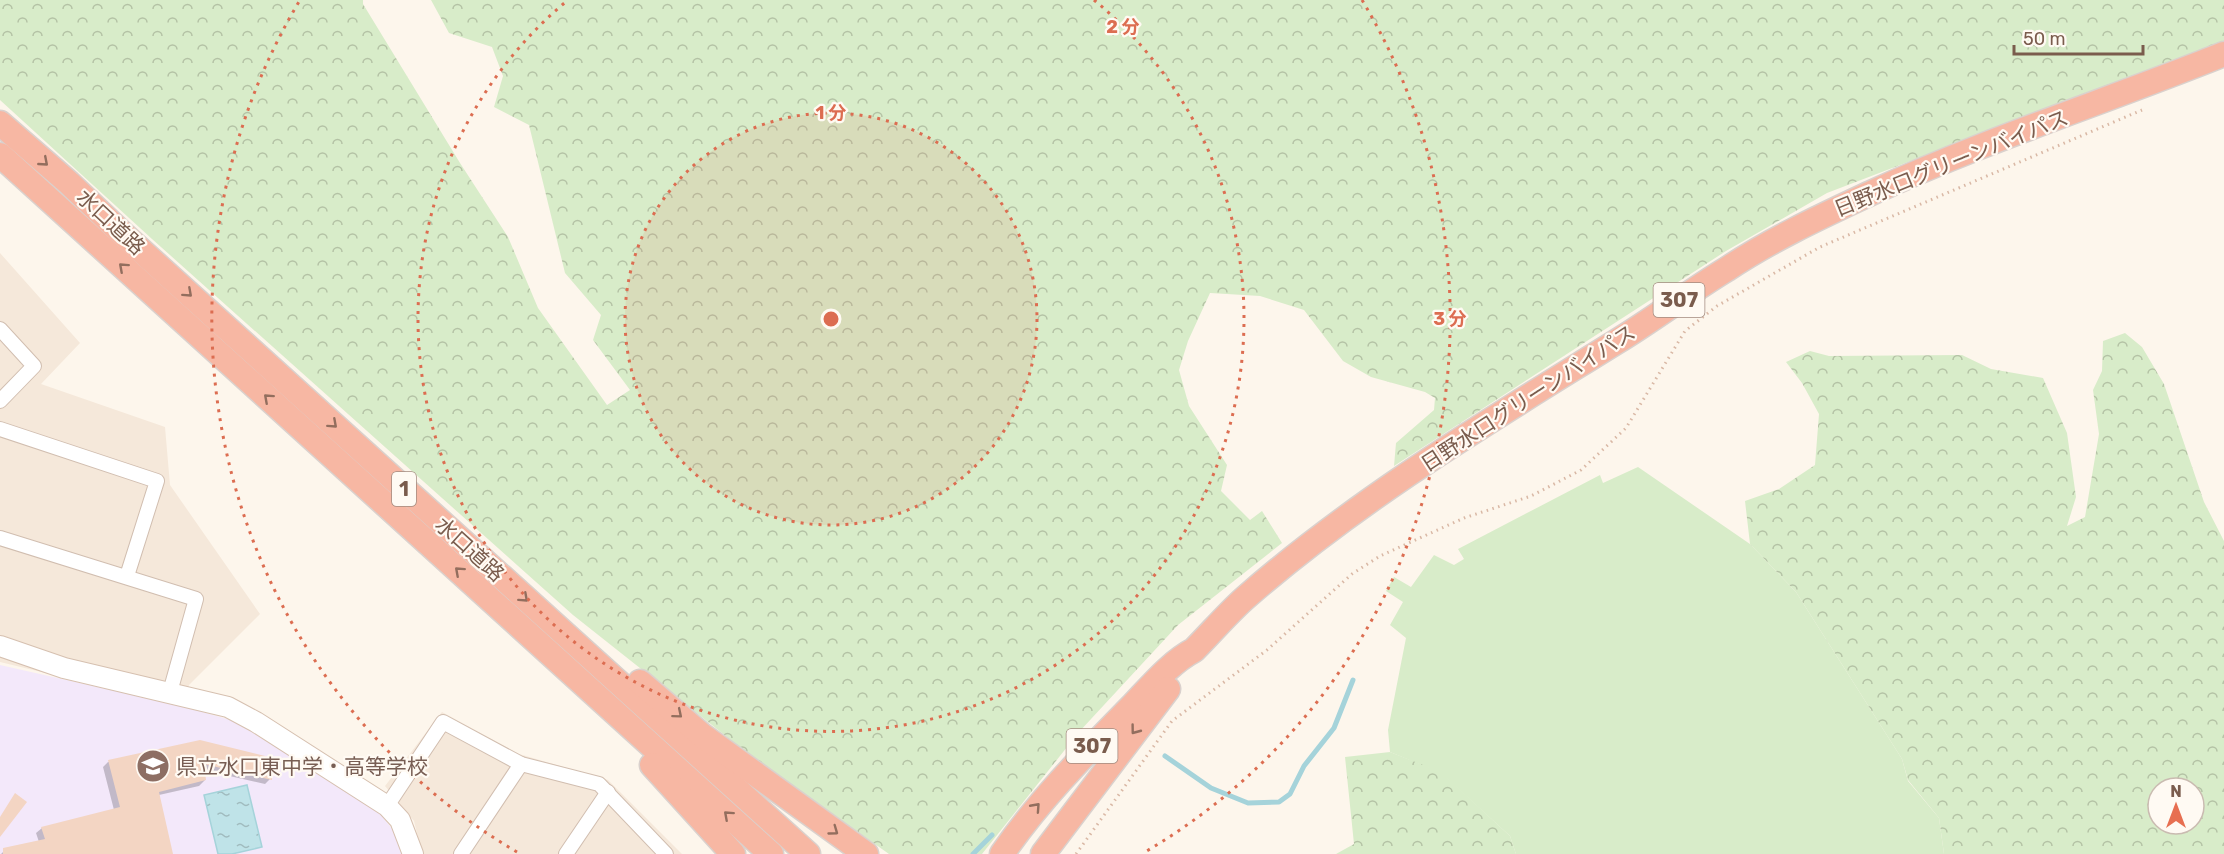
<svg xmlns="http://www.w3.org/2000/svg" width="2224" height="854" font-family="Rubik,'Noto Sans JP',sans-serif">
  <defs>
    <pattern id="forest-crowns" width="20" height="18" patternUnits="userSpaceOnUse" patternTransform="scale(1.5)"><rect width="20" height="18" fill="#d8ecc9"/><path d="M2 6a3 3 0 1 1 6 0M12 15a3 3 0 1 1 6 0" fill="none" stroke="#b4c2a5"/></pattern>
    <pattern id="water-ripples" width="26" height="14" patternUnits="userSpaceOnUse" patternTransform="scale(1.5)"><rect width="26" height="14" fill="#bfe3e8"/><path d="M2 4q2-2 4 0t4 0M15 11q2-2 4 0t4 0" fill="none" stroke="#a0bbbe"/></pattern>
  </defs>
  <rect width="100%" height="100%" fill="#fdf6ec"/>
  <!-- residential -->
  <g fill="#f5e8da">
    <path d="M 0,253 L 80,343 L 41,384 L 165,427 L 170,485 L 260,614 L 189,685 L 182,706 L 0,662 Z"/>
    <path d="M 442,712 L 519,754 L 608,780 L 682,854 L 422,854 L 414,821 L 385,786 Z"/>
  </g>
  <!-- education -->
  <path fill="#f3e8fa" d="M 0,665 L 182,706 L 234,721 L 378,811 L 397,835 L 402,854 L 0,854 Z"/>
  <!-- grass -->
  <path fill="#d8ecc9" d="M 1638,467 L 1750,544 L 1796,592 L 1902,759 L 1908,781 L 1939,818 L 1944,854 L 1516,854 L 1510,836 L 1441,773 L 1390,752 L 1388,730 L 1406,638 L 1390,625 L 1403,602 L 1386,591 L 1394,577 L 1411,587 L 1434,555 L 1454,565 L 1464,559 L 1458,549 L 1600,475 L 1603,483 Z"/>
  <!-- forest -->
  <g fill="url(#forest-crowns)" fill-rule="evenodd">
    <path d="M 0,0 L 363,0 L 363,4 L 460,163 L 508,237 L 538,308 L 607,405 L 630,390 L 593,340 L 601,315 L 565,273 L 529,125 L 494,107 L 503,76 L 492,47 L 449,33 L 431,0 L 2224,0 L 2224,41 L 1827,193 L 1726,251 L 1394,466 L 1396,443 L 1434,410 L 1435,398 L 1425,392 L 1371,377 L 1343,361 L 1304,310 L 1260,296 L 1210,293 L 1188,341 L 1179,370 L 1189,406 L 1227,465 L 1221,491 L 1250,520 L 1262,511 L 1282,543 L 1178,625 L 1079,732 L 982,854 L 889,854 L 756,760 L 573,615 L 152,239 L 0,100 Z"/>
    <path d="M 2125,333 L 2142,347 L 2164,384 L 2204,502 L 2224,541 L 2224,854 L 1944,854 L 1939,818 L 1908,780 L 1902,759 L 1796,592 L 1750,544 L 1745,501 L 1779,489 L 1815,465 L 1819,414 L 1802,383 L 1786,362 L 1810,351 L 1829,356 L 1962,355 L 1991,369 L 2043,378 L 2067,433 L 2076,497 L 2067,526 L 2085,517 L 2099,434 L 2093,390 L 2102,371 L 2103,341 ZM 2158,788 L 2194,788 L 2194,824 L 2158,824 Z"/>
    <path d="M 1390,752 L 1441,772 L 1510,836 L 1516,854 L 1336,854 L 1354,844 L 1345,757 Z"/>
  </g>
  <!-- water -->
  <path fill="url(#water-ripples)" stroke="#a5d3da" stroke-width="1.5" d="M 247,785 L 262,847 L 232,854 L 218,854 L 204,795 Z"/>
  <!-- shadow -->
  <path fill="#0003" d="M 200,741 L 270,779 L 265,784 L 203,770 L 205,780 L 199,786 L 159,795 L 172,854 L 1,854 L 6,849 L 39,842 L 36,833 L 42,828 L 114,810 L 103,767 L 108,762 Z"/>
  <g fill="none" stroke-linecap="round" stroke-linejoin="round">
    <!-- stream -->
    <g stroke="#a5d3da" stroke-width="5">
      <path d="M 1165,756 L 1211,788 L 1248,803 L 1279,802 L 1290,794 L 1304,766 L 1334,728 L 1353,680"/>
      <path d="M 973,854 L 992,835"/>
    </g>
  </g>
  <!-- building -->
  <g fill="#f3d5c3">
    <path d="M 200,740 L 273,758 L 272,780 L 204,764 L 206,780 L 159,792 L 173,854 L 3,854 L 3,848 L 45,839 L 41,827 L 120,807 L 108,760 Z"/>
    <path d="M 15,793 L 27,802 L 0,837 L 0,817 Z"/>
  </g>
  <g fill="none" stroke-linecap="round" stroke-linejoin="round">
    <!-- street casing -->
    <g stroke="#d1beb0" stroke-width="16">
      <g id="street">
        <path d="M 0,329 L 34,366 L 0,401"/>
        <path d="M 0,429 L 157,481 L 127,576"/>
        <path d="M 0,538 L 196,599 L 170,692"/>
        <path d="M 387,806 L 443,722 L 521,764 L 599,784 L 666,854"/>
        <path d="M 461,854 L 521,764"/>
        <path d="M 566,854 L 608,792"/>
      </g>
    </g>
    <!-- secondary casing -->
    <g stroke="#d6c0b0" stroke-width="22">
      <path id="secondary" d="M 0,646 L 64,668 L 228,707 L 256,722 L 387,806 L 400,820 L 413,854"/>
    </g>
    <!-- highway casing -->
    <g stroke="#dad1cd" stroke-width="27">
      <g id="highway">
        <path d="M 0,123 L 69,183 L 125,236 L 808,854"/>
        <path d="M 0,155 L 771,854"/>
        <path d="M 640,682 L 703,736 L 866,854"/>
        <path d="M 652,765 L 733,854"/>
        <path d="M 1002,854 C 1040,799 1086,753 1133,705 C 1151,686 1171,662 1194,650 C 1211,633 1227,614 1245,598 C 1358,499 1489,421 1616,342 C 1654,319 1689,292 1727,269 C 1772,239 1822,216 1871,193 C 1985,140 2107,101 2224,54"/>
        <path d="M 1043,854 L 1168,689"/>
      </g>
    </g>
    <!-- path -->
    <path stroke="#d9b8a5" stroke-width="3" stroke-dasharray="1.5 4.5" stroke-linecap="butt" d="M 1076,854 L 1172,721 L 1267,650 L 1352,574 L 1380,556 L 1464,518 L 1531,496 L 1581,470 L 1626,428 L 1685,331 L 1717,306 L 1820,247 L 2142,110"/>
    <!-- street -->
    <use href="#street" stroke="#fff" stroke-width="14"/>
    <!-- secondary -->
    <use href="#secondary" stroke="#fff" stroke-width="20"/>
    <!-- highway -->
    <use href="#highway" stroke="#f7b7a3" stroke-width="24"/>
  </g>
  <!-- one-way arrows -->
  <defs><path id="oneway-chevron" d="M-2-3.5L2.5 0L-2 3.5" fill="none" stroke-width="1.6" stroke-linecap="round" stroke-linejoin="round" transform="scale(1.5)"/></defs>
  <g stroke="#936e5e">
    <use href="#oneway-chevron" transform="translate(44 162) rotate(41)"/>
    <use href="#oneway-chevron" transform="translate(123 267) rotate(-138)"/>
    <use href="#oneway-chevron" transform="translate(188 293) rotate(42)"/>
    <use href="#oneway-chevron" transform="translate(268 398) rotate(-138)"/>
    <use href="#oneway-chevron" transform="translate(333 424) rotate(42)"/>
    <use href="#oneway-chevron" transform="translate(459 571) rotate(-138)"/>
    <use href="#oneway-chevron" transform="translate(524 598) rotate(42)"/>
    <use href="#oneway-chevron" transform="translate(678 714) rotate(40)"/>
    <use href="#oneway-chevron" transform="translate(1135 730) rotate(127)"/>
    <use href="#oneway-chevron" transform="translate(1036 807) rotate(-48)"/>
    <use href="#oneway-chevron" transform="translate(728 815) rotate(-138)"/>
    <use href="#oneway-chevron" transform="translate(834 831) rotate(36)"/>
  </g>
  <!-- distance rings -->
  <circle cx="831" cy="319" r="206" fill="#dc6d51" fill-opacity=".12"/>
  <g fill="none" stroke="#dc6d51" stroke-width="3" stroke-dasharray="3 6">
    <circle cx="831" cy="319" r="206"/>
    <path d="M1094 0A413 413 0 1 1 568 0"/>
    <path d="M517 852A619 619 0 0 1 300 0M1362 0A619 619 0 0 1 1145 852"/>
  </g>
  <!-- icons -->
  <defs>
    <g id="school-disc" transform="scale(1.725)"><circle r="9.5" fill="#8d6e63" stroke="#fffaf3"/><path d="M0-5L7-2L0 1L-7-2ZM-4 1L0 2.5L4 1V4Q0 6-4 4Z" fill="#fff"/></g>
  </defs>
  <g fill-rule="evenodd">
    <use href="#school-disc" x="153" y="766"/>
  </g>
  <g text-anchor="middle" dominant-baseline="central" stroke-width="4.5" stroke-linejoin="round" paint-order="stroke">
    <!-- shield labels -->
    <g fill="#fffaf3" stroke="#a28b7f" stroke-width="1.5">
      <rect x="1653.5" y="283" width="51" height="34" rx="4.5"/>
      <rect x="392" y="472" width="24" height="34" rx="4.5"/>
      <rect x="1066.5" y="729" width="51" height="34" rx="4.5"/>
    </g>
    <g font-size="20" font-weight="bold" fill="#7a5c4d">
      <text x="1679" y="300">307</text>
      <text x="404" y="489">1</text>
      <text x="1092" y="746">307</text>
    </g>
    <!-- street labels -->
    <g font-size="21" fill="#7a5c4d" stroke="#fffaf3">
      <text transform="translate(1951 163) rotate(-22)">日野水口グリーンバイパス</text>
      <text transform="translate(111 222) rotate(43)">水口道路</text>
      <text transform="translate(1528 398) rotate(-33)">日野水口グリーンバイパス</text>
      <text transform="translate(470 549) rotate(42)">水口道路</text>
    </g>
    <!-- education labels -->
    <g font-size="21" fill="#785e54" stroke="#fffaf3" text-anchor="start">
      <text x="176" y="766">県立水口東中学・高等学校</text>
    </g>
  </g>
  <circle cx="831" cy="319" r="9" fill="#dc6d51" stroke="#fffaf3" stroke-width="3"/>
  <g font-size="18" text-anchor="middle" font-weight="bold" fill="#dc6d51" stroke="#fffaf3" stroke-width="4.5" stroke-linejoin="round" paint-order="stroke">
    <text x="1123" y="33">2 分</text>
    <text x="831" y="119">1 分</text>
    <text x="1450" y="325">3 分</text>
  </g>
  <!-- north arrow -->
  <g transform="translate(2176 806)"><circle r="28" fill="#fffaf3" stroke="#cabbb1" stroke-width="1.5"/>
  <path d="M0-4.5L10 22L0 15L-10 22Z" fill="#e76f51"/>
  <text y="-9" font-size="16" font-weight="bold" text-anchor="middle" fill="#7a5c4d">N</text>
  </g>
  <!-- scale -->
  <path d="M2014 45v9h129v-9" fill="none" stroke="#7a5c4d" stroke-width="3"/>
  <text x="2023" y="45" font-size="18" fill="#7a5c4d" stroke="#fffaf3" stroke-width="4.5" paint-order="stroke">50 m</text>
</svg>
